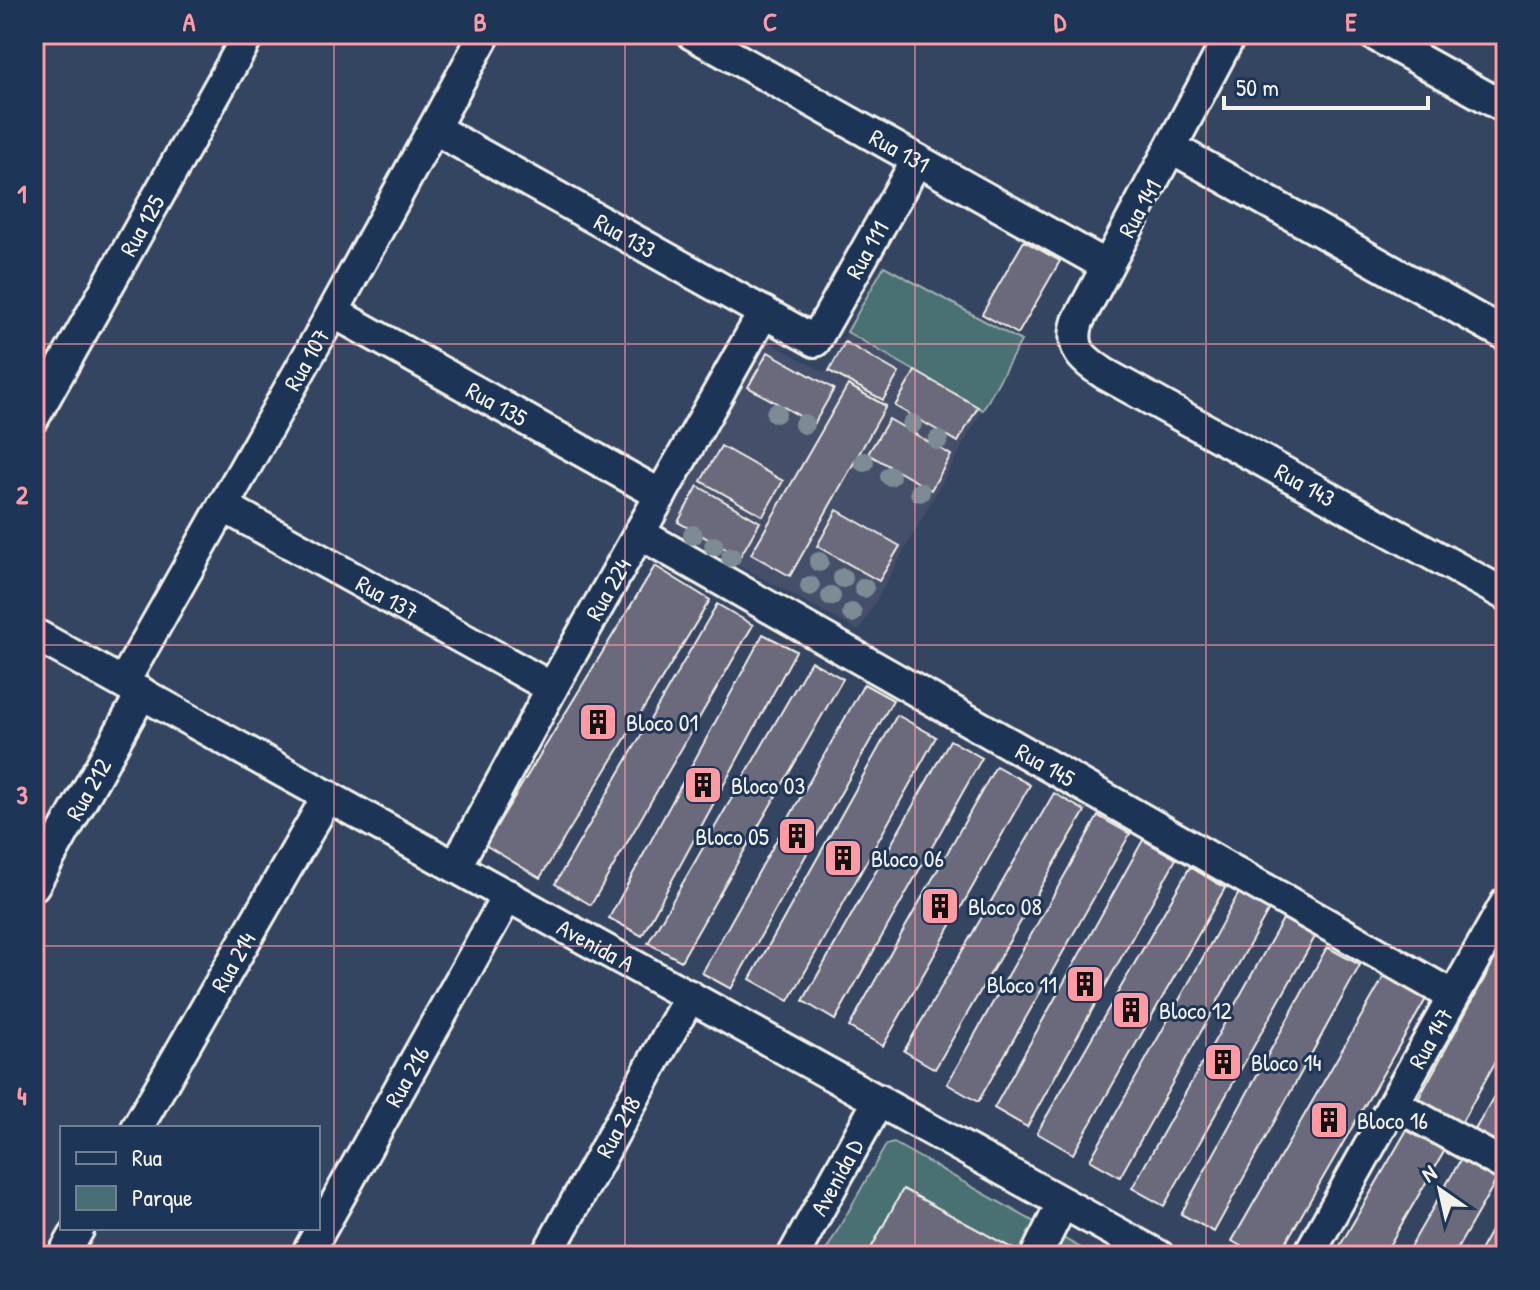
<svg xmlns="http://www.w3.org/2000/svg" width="1540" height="1290" font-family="'Patrick Hand',sans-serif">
  <rect width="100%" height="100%" fill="#344562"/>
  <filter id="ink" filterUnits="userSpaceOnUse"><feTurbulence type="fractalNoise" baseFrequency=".0125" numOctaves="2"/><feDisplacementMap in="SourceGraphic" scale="16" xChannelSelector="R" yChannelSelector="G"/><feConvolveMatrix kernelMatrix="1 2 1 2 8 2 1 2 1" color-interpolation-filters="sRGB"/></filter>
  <g filter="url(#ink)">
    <!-- built -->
    <path fill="#44506a" d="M 884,266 L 1021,341 L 859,631 L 665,525 L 767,341 L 825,373 Z"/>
    <!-- green -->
    <g fill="#486f73" stroke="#9eb0ae" stroke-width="2">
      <path d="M 884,266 L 1021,341 L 983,410 L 847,332 Z"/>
      <path d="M 894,1143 L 1095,1256 L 1016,1256 L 1018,1252 L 903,1189 L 867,1256 L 823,1256 L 886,1145 Z"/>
    </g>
    <!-- building -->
    <g fill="#6a6a7b" stroke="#f4f1e8" stroke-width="2">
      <path d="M 1024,241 L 1060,261 L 1018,334 L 982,314 Z"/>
      <path d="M 845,342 L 899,373 L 883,400 L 829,371 Z"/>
      <path d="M 768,352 L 834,389 L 814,424 L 748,387 Z"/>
      <path d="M 915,371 L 978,407 L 958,442 L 895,406 Z"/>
      <path d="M 848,385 L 886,406 L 790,576 L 751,554 Z"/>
      <path d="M 889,419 L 951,455 L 931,490 L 868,454 Z"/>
      <path d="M 721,446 L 783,481 L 763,516 L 701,481 Z"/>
      <path d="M 698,486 L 760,522 L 740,557 L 678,522 Z"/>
      <path d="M 837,510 L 900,546 L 879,581 L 817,546 Z"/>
      <path d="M 655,566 L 710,600 L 540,878 L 485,845 Z"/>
      <path d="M 717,604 L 753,625 L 591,905 L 555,884 Z"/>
      <path d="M 763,634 L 796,651 L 642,936 L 609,918 Z"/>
      <path d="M 811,661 L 843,679 L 681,961 L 648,943 Z"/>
      <path d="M 864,684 L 893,700 L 731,989 L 702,973 Z"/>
      <path d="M 897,715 L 936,737 L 789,1001 L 750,979 Z"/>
      <path d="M 950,740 L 982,758 L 835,1020 L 803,1001 Z"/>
      <path d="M 996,766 L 1030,785 L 883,1046 L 849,1027 Z"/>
      <path d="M 1054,793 L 1085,811 L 935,1069 L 904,1051 Z"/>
      <path d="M 1098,816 L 1130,834 L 978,1102 L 947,1084 Z"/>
      <path d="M 1143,840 L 1176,859 L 1027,1127 L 994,1108 Z"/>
      <path d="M 1190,867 L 1225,888 L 1073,1154 L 1037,1133 Z"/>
      <path d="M 1241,889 L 1271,906 L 1120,1177 L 1090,1160 Z"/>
      <path d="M 1283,919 L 1315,937 L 1164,1206 L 1132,1188 Z"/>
      <path d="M 1327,947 L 1360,965 L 1214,1232 L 1181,1214 Z"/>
      <path d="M 1501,948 L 1506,951 L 1506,1043 L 1458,1129 L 1415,1105 Z"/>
      <path d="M 1385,975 L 1426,999 L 1278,1256 L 1258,1256 L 1232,1241 Z"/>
      <path d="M 1506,1075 L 1506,1155 L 1472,1135 Z"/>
      <path d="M 1408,1128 L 1445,1150 L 1383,1256 L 1334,1256 Z"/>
      <path d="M 1461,1159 L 1497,1179 L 1453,1256 L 1405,1256 Z"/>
      <path d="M 903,1189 L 1019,1252 L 1016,1256 L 867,1256 Z"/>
      <path d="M 1506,1204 L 1506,1256 L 1477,1256 Z"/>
    </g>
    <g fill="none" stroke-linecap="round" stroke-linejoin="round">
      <!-- minor casing -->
      <g stroke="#f4f1e8" stroke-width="36">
        <g id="minor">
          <path id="s1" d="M 692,34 L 1107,266"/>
          <path id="s2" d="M 1231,34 L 1078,321 C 1069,350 1083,359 1105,374 L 1506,595"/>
          <path d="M 1373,34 L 1506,108"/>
          <path id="s3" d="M 435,129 L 815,341 L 917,160"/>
          <path d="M 1172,148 L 1506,335"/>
          <path id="s4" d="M 333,312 L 661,495"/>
          <path id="s5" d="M 34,417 L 249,34"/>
          <path id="s6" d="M 223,506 L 552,688"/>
          <path id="s7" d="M 639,533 L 1453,996"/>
          <path id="s8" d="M 34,634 L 1159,1256"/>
          <path id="s9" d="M 123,683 L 333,312 L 485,34"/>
          <path id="s10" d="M 456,866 L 552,688 L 764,312"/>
          <path id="s11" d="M 34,885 L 142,693"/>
          <path d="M 1396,1105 L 1506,1166"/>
          <path id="s12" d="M 137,1128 L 328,796"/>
          <path d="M 63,1256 L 79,1228"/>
          <path id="s13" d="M 306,1256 L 508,895"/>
          <path id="s14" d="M 546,1256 L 690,996"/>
          <path id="s15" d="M 793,1256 L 879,1100"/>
          <path d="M 1036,1256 L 1062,1204"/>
          <path id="s16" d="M 1308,1256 L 1506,903"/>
        </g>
      </g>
      <!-- minor -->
      <use href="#minor" stroke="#1d3557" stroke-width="30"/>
    </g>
    <!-- trees -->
    <g fill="#7d8b95">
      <circle cx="776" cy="413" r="10"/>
      <circle cx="804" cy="424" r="10"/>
      <circle cx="912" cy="424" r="10"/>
      <circle cx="938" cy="440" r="10"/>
      <circle cx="864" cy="462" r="10"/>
      <circle cx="890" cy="476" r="10"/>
      <circle cx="920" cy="492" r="10"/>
      <circle cx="693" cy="535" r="10"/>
      <circle cx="714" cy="546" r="10"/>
      <circle cx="731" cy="557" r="10"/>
      <circle cx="819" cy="562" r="10"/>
      <circle cx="843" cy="578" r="10"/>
      <circle cx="810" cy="586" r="10"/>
      <circle cx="864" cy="588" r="10"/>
      <circle cx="831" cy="596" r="10"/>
      <circle cx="852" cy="613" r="10"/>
    </g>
  </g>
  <!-- grid -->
  <path fill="none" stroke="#ff9aa2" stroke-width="2" stroke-opacity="0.55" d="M 334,34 L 334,1256M 625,34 L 625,1256M 915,34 L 915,1256M 1206,34 L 1206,1256M 34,344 L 1506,344M 34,645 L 1506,645M 34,946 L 1506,946"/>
  <!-- icons -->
  <defs>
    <g id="building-square" transform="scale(2)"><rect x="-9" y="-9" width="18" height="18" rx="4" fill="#ff9aa2" stroke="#1d3557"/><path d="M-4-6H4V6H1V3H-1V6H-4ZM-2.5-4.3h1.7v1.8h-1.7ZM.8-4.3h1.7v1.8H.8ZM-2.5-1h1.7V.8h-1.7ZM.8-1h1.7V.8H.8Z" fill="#111"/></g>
  </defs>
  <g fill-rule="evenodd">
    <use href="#building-square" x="598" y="722"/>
    <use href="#building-square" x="703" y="785"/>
    <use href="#building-square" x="797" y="836"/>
    <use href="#building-square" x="843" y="858"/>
    <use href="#building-square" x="940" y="906"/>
    <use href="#building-square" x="1085" y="984"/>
    <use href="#building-square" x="1131" y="1010"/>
    <use href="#building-square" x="1223" y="1062"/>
    <use href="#building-square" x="1329" y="1120"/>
  </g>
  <g text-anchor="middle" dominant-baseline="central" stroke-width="6" stroke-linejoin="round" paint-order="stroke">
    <!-- street labels -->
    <g font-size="24" fill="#f4f1e8" stroke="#1d3557">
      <text stroke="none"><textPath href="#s1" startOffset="238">Rua 131</textPath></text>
      <text transform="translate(1139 208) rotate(-61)">Rua 141</text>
      <text stroke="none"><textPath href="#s5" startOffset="220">Rua 125</textPath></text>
      <text stroke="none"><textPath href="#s3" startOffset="218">Rua 133</textPath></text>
      <text stroke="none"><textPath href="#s3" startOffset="540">Rua 111</textPath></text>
      <text stroke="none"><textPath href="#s9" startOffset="372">Rua 107</textPath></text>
      <text stroke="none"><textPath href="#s4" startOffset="188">Rua 135</textPath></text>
      <text stroke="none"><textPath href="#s2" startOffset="620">Rua 143</textPath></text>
      <text stroke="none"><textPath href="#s10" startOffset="316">Rua 224</textPath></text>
      <text stroke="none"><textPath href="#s6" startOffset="188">Rua 137</textPath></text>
      <text stroke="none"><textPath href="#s7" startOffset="468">Rua 145</textPath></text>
      <text stroke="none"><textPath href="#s11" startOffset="110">Rua 212</textPath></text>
      <text stroke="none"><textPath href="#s8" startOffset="642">Avenida A</textPath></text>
      <text stroke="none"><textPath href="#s12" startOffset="192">Rua 214</textPath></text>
      <text stroke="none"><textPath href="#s16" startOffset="250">Rua 147</textPath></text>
      <text stroke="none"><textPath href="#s13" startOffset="206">Rua 216</textPath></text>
      <text stroke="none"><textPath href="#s14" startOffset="148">Rua 218</textPath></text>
      <text stroke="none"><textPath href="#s15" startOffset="90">Avenida D</textPath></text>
    </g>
    <!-- poi labels -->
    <g font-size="24" fill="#f4f1e8" stroke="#1d3557" text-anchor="start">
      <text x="626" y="722">Bloco 01</text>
      <text x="731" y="785">Bloco 03</text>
      <text x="769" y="836" text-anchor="end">Bloco 05</text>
      <text x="871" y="858">Bloco 06</text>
      <text x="968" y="906">Bloco 08</text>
      <text x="1057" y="984" text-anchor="end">Bloco 11</text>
      <text x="1159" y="1010">Bloco 12</text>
      <text x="1251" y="1062">Bloco 14</text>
      <text x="1357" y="1120">Bloco 16</text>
    </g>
  </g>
  <!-- margin -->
  <rect width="1540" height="1290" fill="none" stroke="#1d3557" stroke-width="88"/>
  <!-- legend -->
  <rect x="60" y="1126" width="260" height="104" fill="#1d3557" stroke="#738091" stroke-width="2"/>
  <rect x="76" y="1152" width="40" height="12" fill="#1d3557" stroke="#738091" stroke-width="2"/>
  <text x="132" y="1166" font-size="24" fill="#f4f1e8">Rua</text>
  <rect x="76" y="1186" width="40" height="24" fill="#486f73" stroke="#738091" stroke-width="2"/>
  <text x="132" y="1206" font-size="24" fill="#f4f1e8">Parque</text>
  <!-- north arrow -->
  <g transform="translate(1440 1190) rotate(326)" stroke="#1d3557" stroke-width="6" paint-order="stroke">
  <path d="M0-6L14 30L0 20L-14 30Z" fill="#f4f1e8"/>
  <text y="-12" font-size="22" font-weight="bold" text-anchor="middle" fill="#f4f1e8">N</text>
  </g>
  <!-- scale -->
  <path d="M1224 96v12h204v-12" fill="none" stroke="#f4f1e8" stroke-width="4"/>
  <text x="1236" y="96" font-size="24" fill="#f4f1e8" stroke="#1d3557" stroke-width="6" paint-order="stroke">50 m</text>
  <rect x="44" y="44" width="1452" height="1202" fill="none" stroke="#ff9aa2" stroke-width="3"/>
  <g font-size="26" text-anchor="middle" font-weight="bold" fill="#ff9aa2">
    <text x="189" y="31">A</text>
    <text x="480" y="31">B</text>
    <text x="770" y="31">C</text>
    <text x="1060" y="31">D</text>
    <text x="1351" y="31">E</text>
    <text x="22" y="203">1</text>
    <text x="22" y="504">2</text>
    <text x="22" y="804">3</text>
    <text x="22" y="1105">4</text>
  </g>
</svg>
